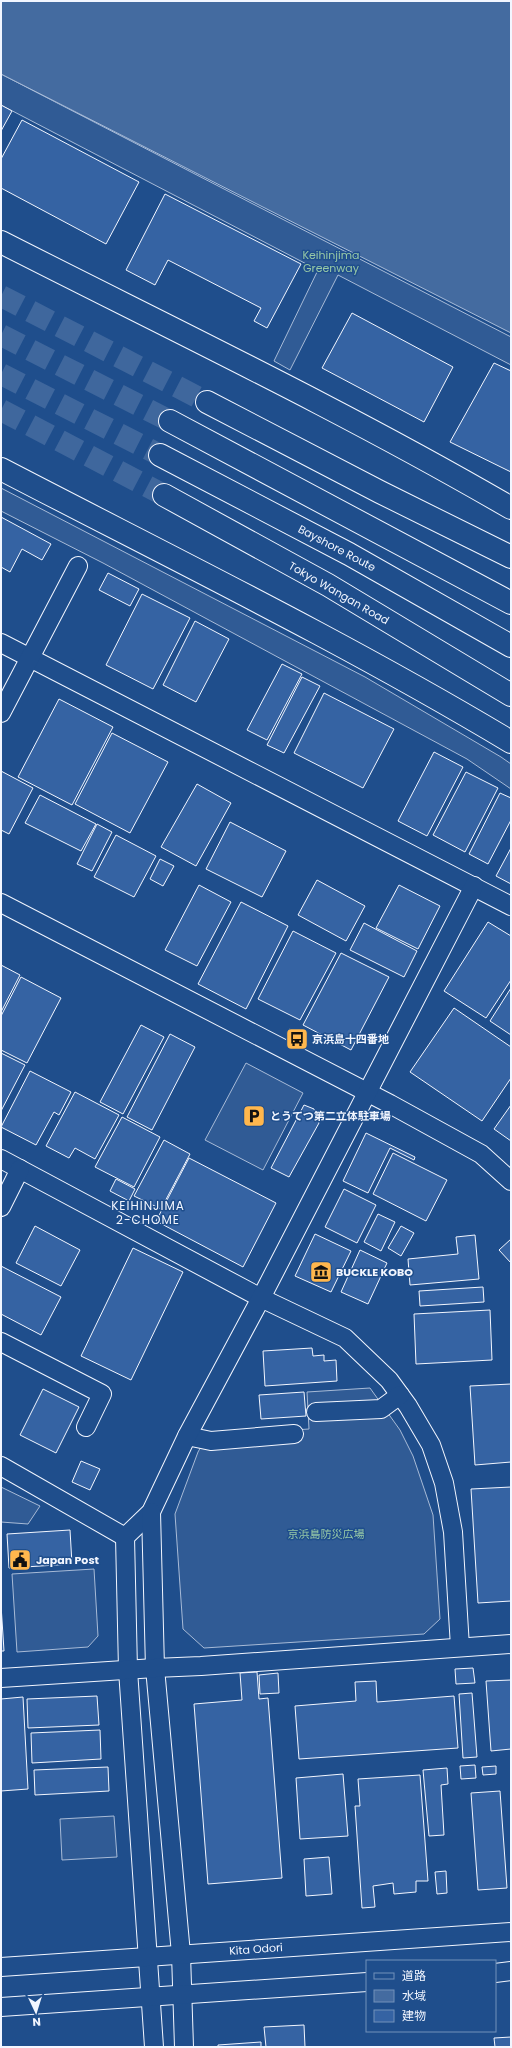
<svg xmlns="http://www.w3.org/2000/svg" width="512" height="2048" font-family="Poppins,'Noto Sans JP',sans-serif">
  <rect width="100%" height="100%" fill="#1f4e8c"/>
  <!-- built -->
  <g fill="#305b95" stroke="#a8bbd7">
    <path d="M 1,74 L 511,337 L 511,365 L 338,275 L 290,370 L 274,361 L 318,270 L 1,105 Z"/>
    <path d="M 1,488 L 365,677 L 501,757 L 511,764 L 511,789 L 467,759 L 103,563 L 1,511 Z"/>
    <path d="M 246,1063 L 303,1093 L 263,1170 L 205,1140 Z"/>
    <path d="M 370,1388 L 400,1430 L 413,1456 L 433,1515 L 440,1619 L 424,1634 L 204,1648 L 183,1629 L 175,1514 L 198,1452 L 207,1436 L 309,1429 L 307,1392 Z"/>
    <path d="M 1,1487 L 40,1506 L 28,1524 L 1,1522 Z"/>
    <path d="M 94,1569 L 98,1636 L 88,1647 L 17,1652 L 12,1574 Z"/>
    <path d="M 114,1816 L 117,1857 L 62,1860 L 60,1819 Z"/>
  </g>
  <!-- water -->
  <path fill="#446ba0" stroke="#a8bbd7" d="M 1,1 L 511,1 L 511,333 L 1,74 Z"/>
  <!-- building -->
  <g fill="#3563a3" stroke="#f2f6ff">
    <path d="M 1,105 L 12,111 L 1,131 Z"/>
    <path d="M 22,120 L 139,182 L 106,244 L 1,188 L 1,159 Z"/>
    <path d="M 165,194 L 301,264 L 267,328 L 254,321 L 261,308 L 168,260 L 155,285 L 126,270 Z"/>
    <path d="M 352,313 L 453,367 L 424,422 L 322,368 Z"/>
    <path d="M 494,363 L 511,371 L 511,472 L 450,442 Z"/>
    <path d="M 1,517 L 51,544 L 42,560 L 22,549 L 10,572 L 1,567 Z"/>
    <path d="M 108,573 L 139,589 L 130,606 L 99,590 Z"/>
    <path d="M 142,594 L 190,618 L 153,689 L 106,665 Z"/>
    <path d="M 195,621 L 229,639 L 196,702 L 163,685 Z"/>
    <path d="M 282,664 L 302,674 L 267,740 L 247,730 Z"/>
    <path d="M 302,677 L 320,686 L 284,753 L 267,745 Z"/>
    <path d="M 324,693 L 394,729 L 363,788 L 294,753 Z"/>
    <path d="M 59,699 L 113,727 L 72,805 L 18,777 Z"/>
    <path d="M 112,733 L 168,762 L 130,833 L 75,804 Z"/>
    <path d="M 434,752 L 463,767 L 427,836 L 398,821 Z"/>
    <path d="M 1,771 L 33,788 L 9,834 L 1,830 Z"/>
    <path d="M 466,772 L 498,788 L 465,852 L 433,835 Z"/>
    <path d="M 197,784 L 231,803 L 196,866 L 161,847 Z"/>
    <path d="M 500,793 L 511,798 L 511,820 L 488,864 L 469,854 Z"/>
    <path d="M 40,795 L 96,824 L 81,851 L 25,823 Z"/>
    <path d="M 230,822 L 286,851 L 262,897 L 206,869 Z"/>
    <path d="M 97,824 L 112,832 L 92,871 L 77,864 Z"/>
    <path d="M 116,835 L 156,856 L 134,897 L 94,877 Z"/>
    <path d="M 511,848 L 511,884 L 496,876 Z"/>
    <path d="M 160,859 L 174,866 L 163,886 L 150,879 Z"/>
    <path d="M 317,880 L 365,906 L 346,941 L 298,915 Z"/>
    <path d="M 199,885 L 231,902 L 197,966 L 165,950 Z"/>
    <path d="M 399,885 L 440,906 L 418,949 L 376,928 Z"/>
    <path d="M 241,902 L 288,926 L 246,1009 L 198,984 Z"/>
    <path d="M 488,922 L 511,936 L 511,980 L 486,1018 L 444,991 Z"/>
    <path d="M 364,923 L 417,951 L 404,977 L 350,950 Z"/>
    <path d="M 293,931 L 336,953 L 300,1020 L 258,999 Z"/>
    <path d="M 341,953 L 389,977 L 351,1050 L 303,1025 Z"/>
    <path d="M 1,965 L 20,975 L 1,1012 Z"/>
    <path d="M 21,977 L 61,998 L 27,1063 L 1,1050 L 1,1016 Z"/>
    <path d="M 511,988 L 511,1035 L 490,1021 Z"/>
    <path d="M 454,1008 L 511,1047 L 511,1078 L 482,1121 L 410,1072 Z"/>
    <path d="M 141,1025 L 164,1037 L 123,1114 L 100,1102 Z"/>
    <path d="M 289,1029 L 300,1035 L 297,1040 L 287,1035 Z"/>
    <path d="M 170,1034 L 195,1047 L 152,1130 L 127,1117 Z"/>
    <path d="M 1,1053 L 25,1065 L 1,1111 Z"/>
    <path d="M 30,1071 L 71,1092 L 59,1115 L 54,1112 L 36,1145 L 1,1127 Z"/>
    <path d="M 75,1092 L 119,1115 L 95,1159 L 75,1148 L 69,1158 L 46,1146 Z"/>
    <path d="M 304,1105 L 314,1109 L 319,1123 L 289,1177 L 271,1168 Z"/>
    <path d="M 511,1105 L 511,1141 L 494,1129 Z"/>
    <path d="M 122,1117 L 160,1137 L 134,1187 L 95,1167 Z"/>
    <path d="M 366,1133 L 415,1157 L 414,1160 L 390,1148 L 368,1193 L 343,1181 Z"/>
    <path d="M 164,1140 L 190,1154 L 161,1209 L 134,1196 Z"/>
    <path d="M 393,1153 L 447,1180 L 426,1221 L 373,1194 Z"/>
    <path d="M 189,1158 L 276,1203 L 243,1267 L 156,1221 Z"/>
    <path d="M 116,1179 L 135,1189 L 129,1201 L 110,1191 Z"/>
    <path d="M 344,1189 L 376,1205 L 357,1243 L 325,1227 Z"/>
    <path d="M 378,1214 L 395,1222 L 381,1251 L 364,1242 Z"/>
    <path d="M 35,1226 L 80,1250 L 61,1286 L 16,1263 Z"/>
    <path d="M 401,1226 L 414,1233 L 401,1256 L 388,1248 Z"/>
    <path d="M 315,1234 L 351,1251 L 331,1292 L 295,1276 Z"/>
    <path d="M 475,1235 L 479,1279 L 410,1285 L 408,1259 L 458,1254 L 456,1237 Z"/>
    <path d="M 511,1239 L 511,1263 L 499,1250 Z"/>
    <path d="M 133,1248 L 183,1272 L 131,1380 L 81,1356 Z"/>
    <path d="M 360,1250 L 387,1263 L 368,1304 L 341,1292 Z"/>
    <path d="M 1,1266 L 61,1297 L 41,1335 L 1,1314 Z"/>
    <path d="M 483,1287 L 484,1302 L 420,1306 L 419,1291 Z"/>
    <path d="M 490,1310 L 492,1360 L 416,1364 L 414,1314 Z"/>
    <path d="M 312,1348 L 313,1356 L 324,1355 L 324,1361 L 336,1360 L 337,1381 L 265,1386 L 263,1351 Z"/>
    <path d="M 511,1384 L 511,1462 L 475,1465 L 470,1386 Z"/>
    <path d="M 43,1389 L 79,1407 L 56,1453 L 20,1435 Z"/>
    <path d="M 304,1392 L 306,1416 L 261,1419 L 259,1395 Z"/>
    <path d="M 81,1461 L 100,1469 L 90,1490 L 72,1482 Z"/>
    <path d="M 511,1487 L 511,1601 L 478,1603 L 471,1489 Z"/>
    <path d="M 70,1530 L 72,1564 L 9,1568 L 7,1534 Z"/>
    <path d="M 1,1605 L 4,1651 L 1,1651 Z"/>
    <path d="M 473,1668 L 475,1683 L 456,1684 L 455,1669 Z"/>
    <path d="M 257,1672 L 259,1699 L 268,1698 L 282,1878 L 208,1884 L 194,1704 L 242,1700 L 240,1673 Z"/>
    <path d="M 278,1673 L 279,1693 L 260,1694 L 259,1675 Z"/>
    <path d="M 511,1680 L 511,1749 L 491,1751 L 486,1681 Z"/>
    <path d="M 376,1681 L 377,1702 L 454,1696 L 458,1748 L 299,1759 L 295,1706 L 356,1701 L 355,1682 Z"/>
    <path d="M 472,1693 L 477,1757 L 463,1758 L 459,1694 Z"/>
    <path d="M 97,1696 L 99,1725 L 28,1728 L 27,1699 Z"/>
    <path d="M 23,1697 L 28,1789 L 1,1791 L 1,1699 Z"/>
    <path d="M 100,1730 L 101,1759 L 32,1763 L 31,1733 Z"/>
    <path d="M 475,1765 L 476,1778 L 461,1779 L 460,1766 Z"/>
    <path d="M 496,1766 L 496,1774 L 483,1775 L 482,1767 Z"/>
    <path d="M 108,1767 L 109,1791 L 35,1795 L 34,1770 Z"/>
    <path d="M 447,1768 L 448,1784 L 441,1785 L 444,1835 L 429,1836 L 423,1770 Z"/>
    <path d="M 343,1774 L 348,1836 L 300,1839 L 296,1778 Z"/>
    <path d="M 420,1775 L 428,1881 L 416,1881 L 416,1892 L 394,1894 L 393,1883 L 373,1886 L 375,1907 L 362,1908 L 355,1806 L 360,1806 L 358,1779 Z"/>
    <path d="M 500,1791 L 507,1888 L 478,1890 L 471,1793 Z"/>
    <path d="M 329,1857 L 332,1894 L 306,1896 L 304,1859 Z"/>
    <path d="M 446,1871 L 447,1893 L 437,1894 L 435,1872 Z"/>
    <path d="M 304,2025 L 305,2047 L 266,2047 L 264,2027 Z"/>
    <path d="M 511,2037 L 511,2047 L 495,2047 L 494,2038 Z"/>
    <path d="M 261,2042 L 261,2047 L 218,2047 L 218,2045 Z"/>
  </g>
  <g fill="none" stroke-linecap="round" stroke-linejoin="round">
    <!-- highway-tunnel -->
    <g stroke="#3f679d" stroke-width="22" stroke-dasharray="22 11" stroke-linecap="butt">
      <path d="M 1,296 L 207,402"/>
      <path d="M 1,335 L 170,421"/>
      <path d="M 1,374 L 160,455"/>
      <path d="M 1,410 L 164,495"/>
    </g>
    <!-- minor casing -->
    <g stroke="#f2f6ff" stroke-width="20">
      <g id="minor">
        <path d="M 1,643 L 511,906"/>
        <path d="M 1,713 L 78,566"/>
        <path d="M 1,903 L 390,1104 L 481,1154 L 511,1181"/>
        <path d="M 1,1159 L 261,1298 L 345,1338 L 389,1380 L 408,1406 L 431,1445 L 444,1483 L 453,1532 L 460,1647"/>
        <path d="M 1,1207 L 20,1169"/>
        <path d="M 1,1342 L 102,1394 L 86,1427"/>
        <path d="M 316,1412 L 381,1409 L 400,1395"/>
        <path d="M 187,1436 L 211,1441 L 294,1434"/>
        <path d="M 1,1466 L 125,1537 L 151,1512 L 187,1436 L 261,1298 L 474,886"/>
        <path d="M 151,1512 L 155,1668 L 181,1954 L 184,2047"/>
        <path d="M 125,1537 L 128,1670 L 154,2047"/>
        <path d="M 1,1678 L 155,1668 L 201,1666 L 511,1644"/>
        <path d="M 1,1967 L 511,1932"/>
        <path d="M 495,1973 L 511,1971"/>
        <path d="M 1,2007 L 367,1982"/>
      </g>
    </g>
    <!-- highway casing -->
    <g stroke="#f2f6ff" stroke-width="24">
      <g id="highway">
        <path d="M 1,242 C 172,329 346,412 511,508"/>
        <path d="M 207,402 L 380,492 L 511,557"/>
        <path d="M 170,421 L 511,603"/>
        <path d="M 160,455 L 349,554 L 511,646"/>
        <path d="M 1,469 C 172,558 346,643 511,742"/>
        <path d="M 164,495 L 328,585 L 511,695"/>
      </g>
    </g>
    <!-- minor -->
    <use href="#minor" stroke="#1f4e8c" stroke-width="18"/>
    <!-- highway -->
    <use href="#highway" stroke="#1f4e8c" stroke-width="22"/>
  </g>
  <!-- icons -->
  <defs>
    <g id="bus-square" transform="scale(1.15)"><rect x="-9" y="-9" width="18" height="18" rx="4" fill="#ffb74d" stroke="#1f4e8c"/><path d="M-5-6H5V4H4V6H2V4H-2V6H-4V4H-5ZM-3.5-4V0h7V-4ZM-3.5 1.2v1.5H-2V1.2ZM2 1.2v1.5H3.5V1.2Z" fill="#111"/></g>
    <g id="parking-square" transform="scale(1.15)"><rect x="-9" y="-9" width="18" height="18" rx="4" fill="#ffb74d" stroke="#1f4e8c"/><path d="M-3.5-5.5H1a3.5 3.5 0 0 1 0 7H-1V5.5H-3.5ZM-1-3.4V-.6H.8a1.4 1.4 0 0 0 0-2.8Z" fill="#111"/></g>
    <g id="museum-square" transform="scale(1.15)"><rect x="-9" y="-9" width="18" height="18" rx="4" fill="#ffb74d" stroke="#1f4e8c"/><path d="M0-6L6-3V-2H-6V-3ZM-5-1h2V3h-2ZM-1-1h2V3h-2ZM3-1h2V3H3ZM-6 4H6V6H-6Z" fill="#111"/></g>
    <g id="civic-square" transform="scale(1.15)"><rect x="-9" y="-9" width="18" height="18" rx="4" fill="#ffb74d" stroke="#1f4e8c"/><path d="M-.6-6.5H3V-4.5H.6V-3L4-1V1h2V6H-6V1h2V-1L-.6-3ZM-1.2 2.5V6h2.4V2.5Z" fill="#111"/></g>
  </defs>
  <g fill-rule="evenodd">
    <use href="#bus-square" x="297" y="1039"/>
    <use href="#parking-square" x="254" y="1116"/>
    <use href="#museum-square" x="321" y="1272"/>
    <use href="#civic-square" x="20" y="1560"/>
  </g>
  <g text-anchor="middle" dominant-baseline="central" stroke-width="3" stroke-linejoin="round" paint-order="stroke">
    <!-- park labels -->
    <g font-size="11" fill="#97c8a6" stroke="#1f4e8c">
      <text x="331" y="255">Keihinjima<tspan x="331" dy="13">Greenway</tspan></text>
      <text x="326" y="1534">京浜島防災広場</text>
    </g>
    <!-- street labels -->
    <g font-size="11" fill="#f2f6ff" stroke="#1f4e8c">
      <text transform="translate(337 548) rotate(28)">Bayshore Route</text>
      <text transform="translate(339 593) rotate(30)">Tokyo Wangan Road</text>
      <text transform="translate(256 1949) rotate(-4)">Kita Odori</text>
    </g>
    <!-- poi labels -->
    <g font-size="11" font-weight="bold" fill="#f2f6ff" stroke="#1f4e8c" text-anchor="start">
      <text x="312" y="1039">京浜島十四番地</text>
      <text x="270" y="1116">とうてつ第二立体駐車場</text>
      <text x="336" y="1272">BUCKLE KOBO</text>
      <text x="36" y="1560">Japan Post</text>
    </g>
    <!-- neighbourhood labels -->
    <g font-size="12" letter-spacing="1" fill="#f2f6ff" stroke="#1f4e8c">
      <text x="148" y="1205">KEIHINJIMA<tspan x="148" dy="14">2-CHOME</tspan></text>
    </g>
  </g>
  <!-- border -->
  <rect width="512" height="2048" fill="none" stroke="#f2f6ff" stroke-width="4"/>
  <!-- legend -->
  <rect x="366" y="1960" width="130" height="72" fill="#1f4e8c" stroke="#7391ba"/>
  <rect x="374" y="1973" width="20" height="6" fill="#1f4e8c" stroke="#7391ba"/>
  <text x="402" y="1980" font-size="12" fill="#f2f6ff">道路</text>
  <rect x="374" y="1990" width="20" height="12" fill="#446ba0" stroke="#7391ba"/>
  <text x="402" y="2000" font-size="12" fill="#f2f6ff">水域</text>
  <rect x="374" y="2010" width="20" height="12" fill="#3563a3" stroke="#7391ba"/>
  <text x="402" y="2020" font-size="12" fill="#f2f6ff">建物</text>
  <!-- north arrow -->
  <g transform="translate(36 2012) rotate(176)" stroke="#1f4e8c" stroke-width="3" paint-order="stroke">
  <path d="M0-3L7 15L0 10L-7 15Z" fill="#f2f6ff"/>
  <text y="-6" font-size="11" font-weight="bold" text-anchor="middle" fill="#f2f6ff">N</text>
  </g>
</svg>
